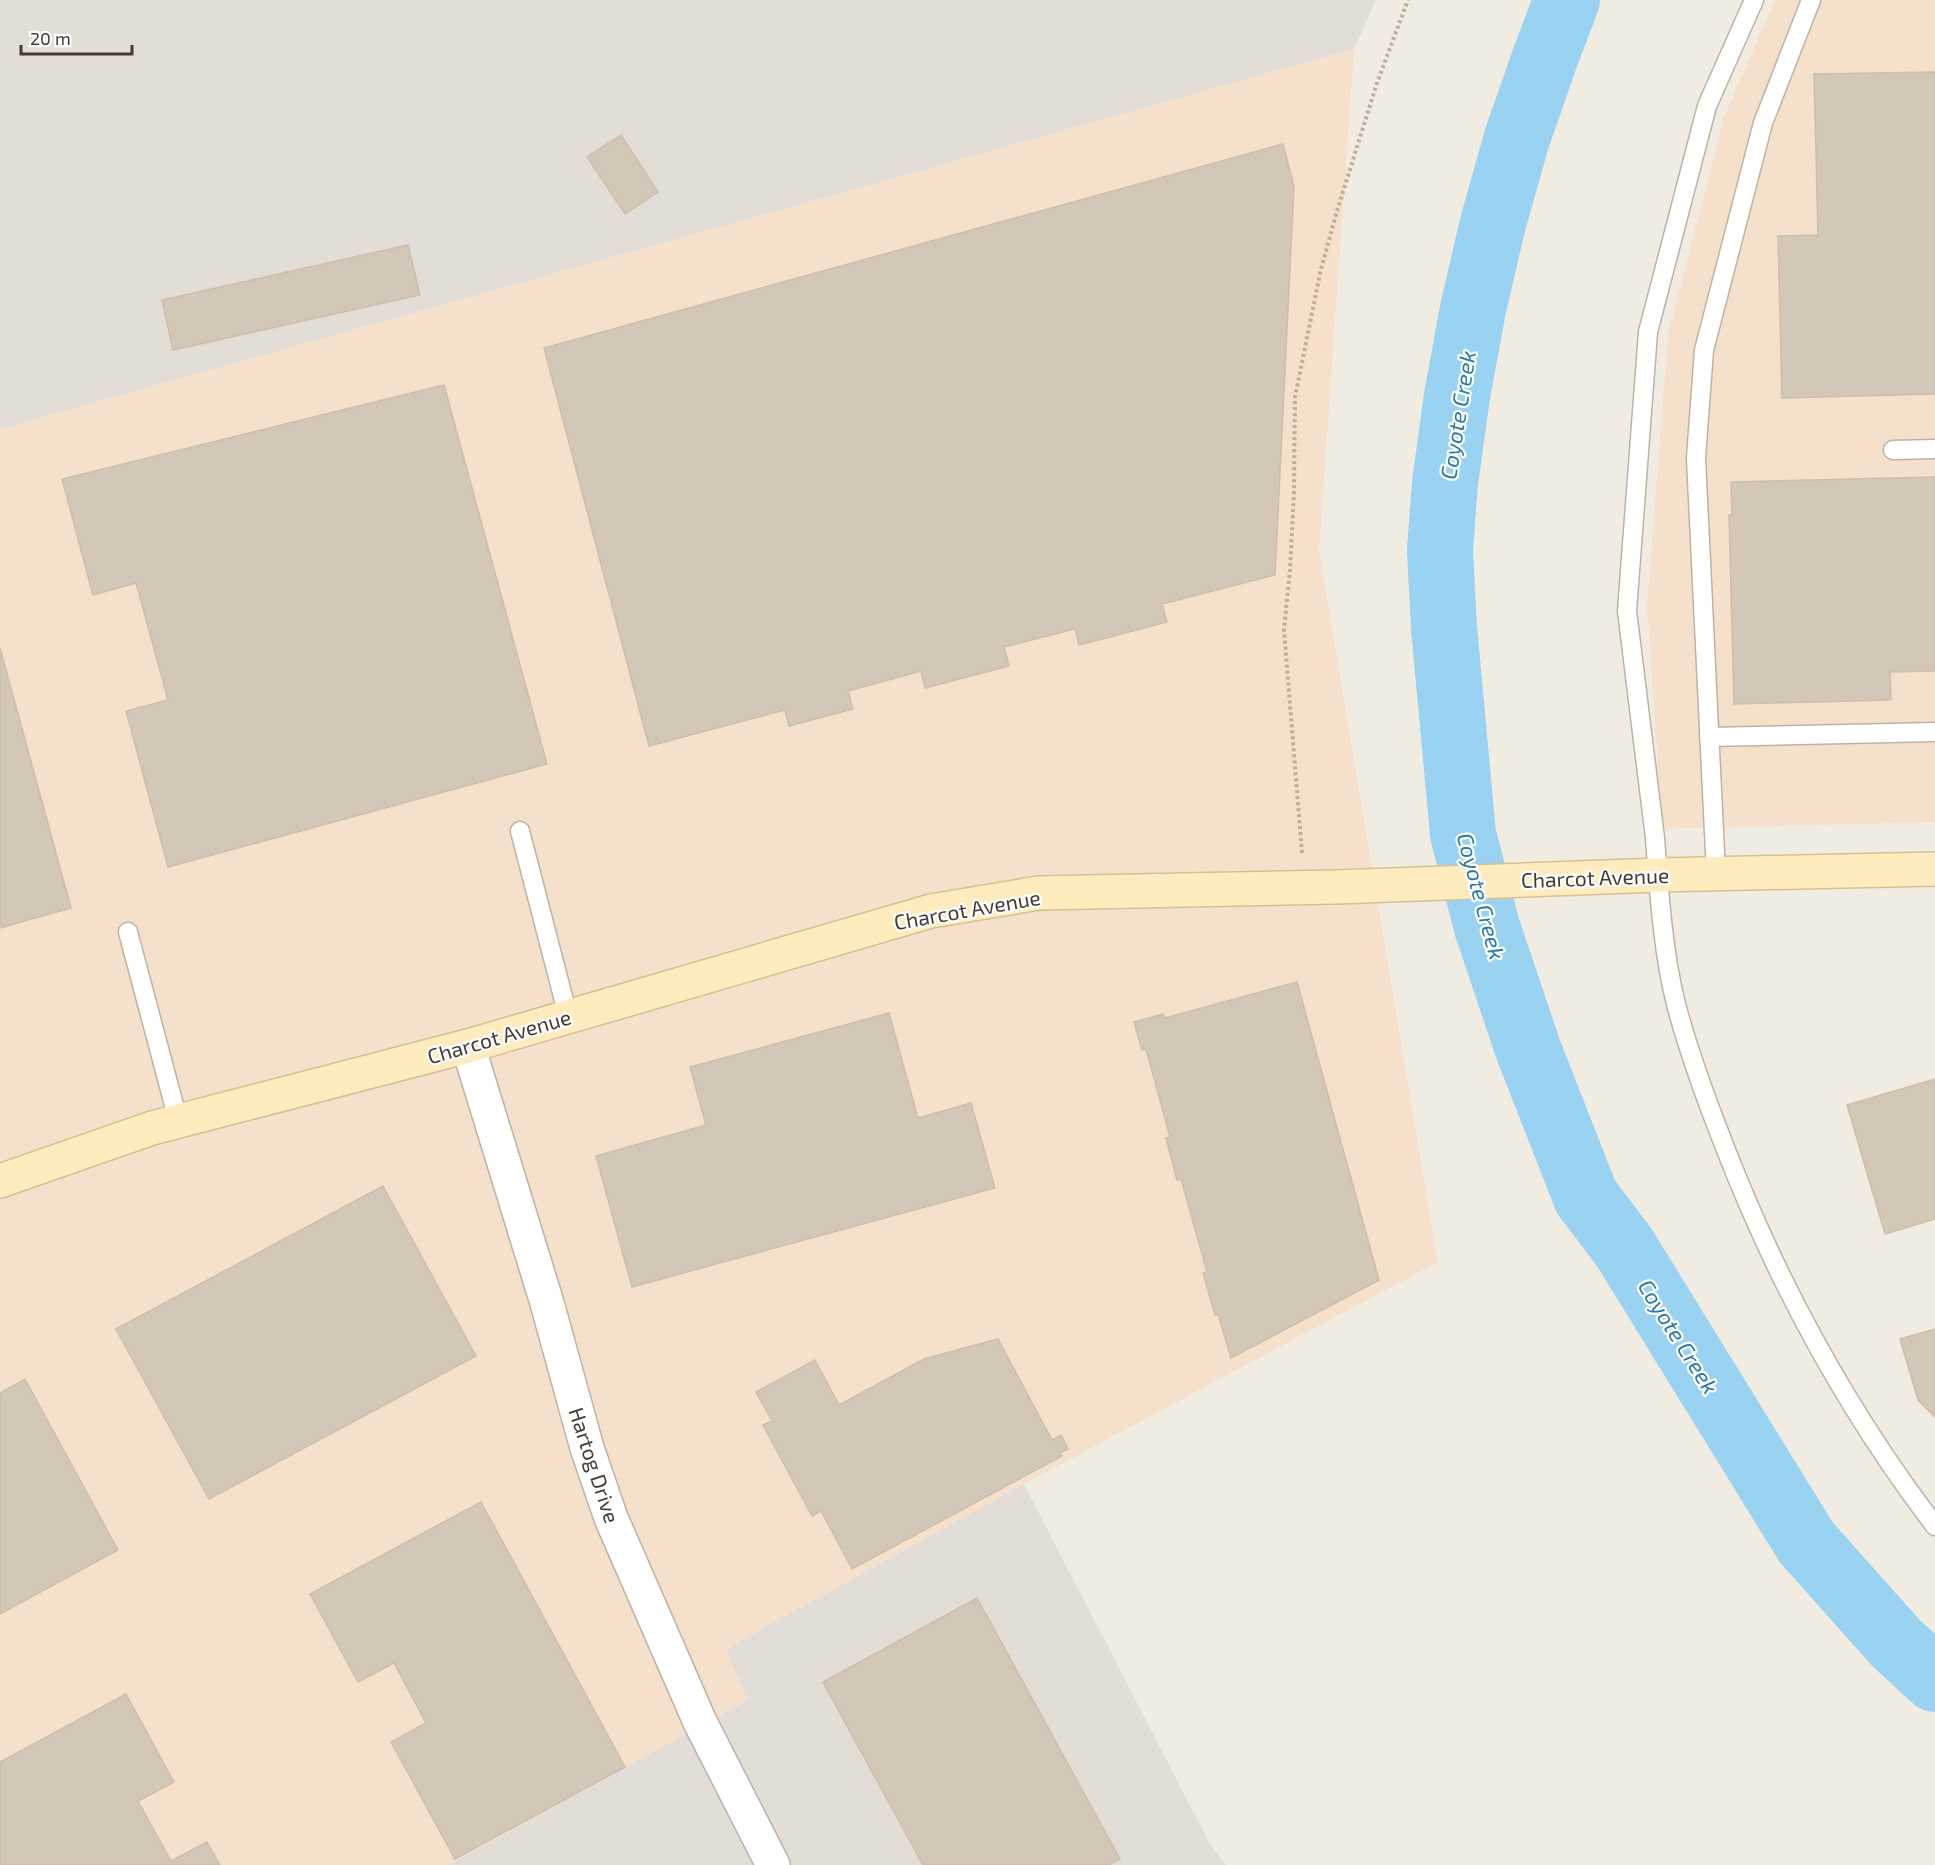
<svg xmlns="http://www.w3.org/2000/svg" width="1935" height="1865" font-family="'Exo 2',sans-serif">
  <rect width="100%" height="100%" fill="#f1ece1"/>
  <!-- commercial -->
  <g fill="#f5e1cb">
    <path d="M 1775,0 L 1935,0 L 1935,822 L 1662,829 L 1647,606 L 1668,334 L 1724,117 Z"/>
    <path d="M 1354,49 L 1319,551 L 1438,1262 L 1024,1484 L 727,1649 L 749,1700 L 448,1865 L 0,1865 L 0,429 Z"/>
  </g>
  <!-- industrial -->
  <g fill="#e3ddd7">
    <path d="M 0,0 L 1376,0 L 1354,49 L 0,429 Z"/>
    <path d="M 1024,1484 L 1210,1844 L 1226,1865 L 448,1865 L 748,1700 L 726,1649 Z"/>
  </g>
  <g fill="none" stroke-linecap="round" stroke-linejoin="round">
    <!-- river -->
    <path stroke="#9ad2f1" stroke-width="66" d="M 1567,0 L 1546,55 L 1517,138 L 1493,223 L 1473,309 L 1457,396 L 1445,483 L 1440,550 L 1444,628 L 1463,834 L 1487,927 L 1528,1049 L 1586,1197 L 1624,1247 L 1806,1542 L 1896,1643 L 1935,1679"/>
  </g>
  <!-- building -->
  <g fill="#d3c7b7" stroke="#cebeaa" stroke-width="1.5">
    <path d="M 1935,72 L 1935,394 L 1782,398 L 1778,236 L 1818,235 L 1814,74 Z"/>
    <path d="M 621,135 L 658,192 L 625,214 L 587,157 Z"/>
    <path d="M 1283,144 L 1294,186 L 1275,575 L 1162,604 L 1167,622 L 1079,645 L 1075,629 L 1004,647 L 1009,666 L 925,688 L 921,671 L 848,691 L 853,709 L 789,726 L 785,710 L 649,746 L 544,348 Z"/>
    <path d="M 408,245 L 420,295 L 173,350 L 162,300 Z"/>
    <path d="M 444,385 L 547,764 L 168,867 L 126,711 L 168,700 L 136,583 L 93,595 L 62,479 Z"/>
    <path d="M 1935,477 L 1935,671 L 1890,672 L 1891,700 L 1734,704 L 1729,515 L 1732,515 L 1731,482 Z"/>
    <path d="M 0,648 L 71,908 L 0,928 Z"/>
    <path d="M 1297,982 L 1379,1280 L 1231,1358 L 1218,1314 L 1215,1315 L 1203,1273 L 1207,1272 L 1181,1179 L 1177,1180 L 1166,1138 L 1170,1137 L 1146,1049 L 1142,1050 L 1134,1022 L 1163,1014 L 1165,1018 Z"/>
    <path d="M 889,1013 L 918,1118 L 971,1103 L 995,1188 L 632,1287 L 596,1156 L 706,1125 L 690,1067 Z"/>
    <path d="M 1935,1079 L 1935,1219 L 1885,1234 L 1847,1105 Z"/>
    <path d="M 383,1186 L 476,1356 L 209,1499 L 116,1329 Z"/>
    <path d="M 1935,1329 L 1935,1417 L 1918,1400 L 1900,1339 Z"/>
    <path d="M 998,1339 L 1052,1440 L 1061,1435 L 1068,1449 L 1060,1453 L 1062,1456 L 852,1569 L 821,1511 L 812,1516 L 763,1425 L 772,1421 L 756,1392 L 815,1360 L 839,1405 L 924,1359 Z"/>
    <path d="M 25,1379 L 118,1550 L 0,1614 L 0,1393 Z"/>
    <path d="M 481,1502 L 625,1767 L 455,1859 L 391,1742 L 426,1723 L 394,1663 L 358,1682 L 310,1594 Z"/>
    <path d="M 977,1598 L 1120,1859 L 1109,1865 L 923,1865 L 823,1682 Z"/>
    <path d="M 126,1694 L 174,1782 L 138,1801 L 171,1861 L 207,1842 L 220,1865 L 0,1865 L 0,1762 Z"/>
  </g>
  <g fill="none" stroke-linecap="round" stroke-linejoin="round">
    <!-- lane casing -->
    <g stroke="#bdb3a4" stroke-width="21">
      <g id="lane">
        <path d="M 1754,0 L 1707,106 L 1648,332 L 1627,611 L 1655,838 C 1659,891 1663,953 1676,1004 C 1689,1054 1707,1102 1726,1150 C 1778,1283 1848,1412 1935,1526"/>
        <path d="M 1893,450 L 1935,449"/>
        <path d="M 1709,737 L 1935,732"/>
        <path d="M 520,831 L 568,1016"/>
        <path d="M 1716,874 L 1696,458 L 1704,350 L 1763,123 L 1811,0"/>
        <path d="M 128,932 L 178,1120"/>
      </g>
    </g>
    <!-- street casing -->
    <g stroke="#bdb3a4" stroke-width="36">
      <path id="street" d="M 468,1046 L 547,1303 L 587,1448 L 611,1518 L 700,1722 L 773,1865"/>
    </g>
    <!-- secondary casing -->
    <g stroke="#d6c091" stroke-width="36">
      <path id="secondary" d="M 0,1181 L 152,1128 L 468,1046 L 931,911 L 1039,893 L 1336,887 L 1658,875 L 1935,869"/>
    </g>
    <!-- path -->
    <path stroke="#bfae95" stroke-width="4" stroke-dasharray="3 3" stroke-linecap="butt" d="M 1302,853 L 1284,630 L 1290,570 L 1294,491 L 1295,397 L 1321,269 L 1337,211 L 1377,83 L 1408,0"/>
    <!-- lane -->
    <use href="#lane" stroke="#fff" stroke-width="18"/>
    <!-- street -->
    <use href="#street" stroke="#fff" stroke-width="33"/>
    <!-- secondary -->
    <use href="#secondary" stroke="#ffecbe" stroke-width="33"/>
  </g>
  <g text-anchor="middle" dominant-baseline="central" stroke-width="4.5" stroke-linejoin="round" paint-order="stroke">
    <!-- street labels -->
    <g font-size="21" fill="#433b32" stroke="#fff">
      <text transform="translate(1595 877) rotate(-2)">Charcot Avenue</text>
      <text transform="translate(967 909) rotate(-10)">Charcot Avenue</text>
      <text transform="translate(499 1036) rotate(-16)">Charcot Avenue</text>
      <text transform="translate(595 1465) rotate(72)">Hartog Drive</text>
    </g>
    <!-- water labels -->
    <g font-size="22" font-style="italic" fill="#2979a8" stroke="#fff">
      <text transform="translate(1457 415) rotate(-81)">Coyote Creek</text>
      <text transform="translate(1482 896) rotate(75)">Coyote Creek</text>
      <text transform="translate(1679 1336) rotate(58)">Coyote Creek</text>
    </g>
  </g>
  <!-- scale -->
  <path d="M21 45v9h111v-9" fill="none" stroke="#433b32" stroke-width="3"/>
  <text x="30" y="45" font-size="18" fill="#433b32" stroke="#ffffff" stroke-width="4.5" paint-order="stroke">20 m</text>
</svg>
